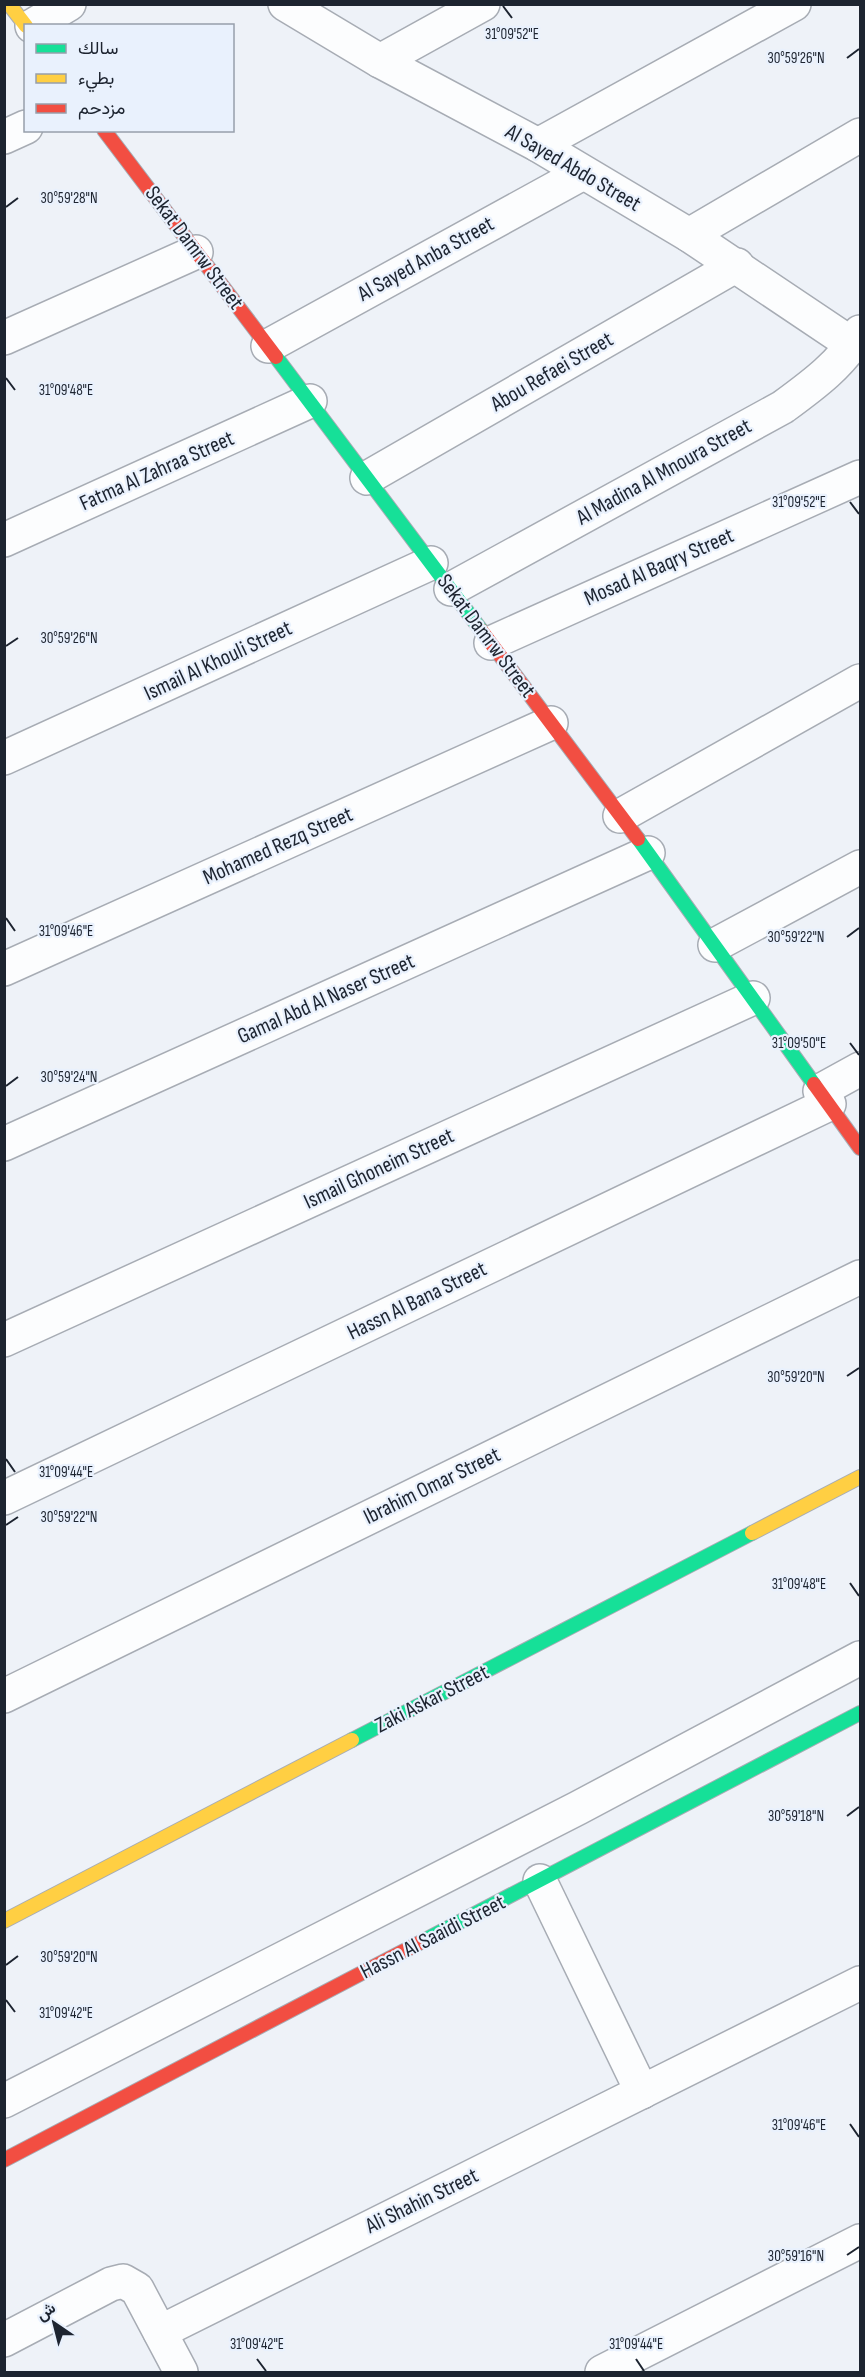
<svg xmlns="http://www.w3.org/2000/svg" width="865" height="2377" font-family="'Sofia Sans Condensed',Vazirmatn,sans-serif">
  <rect width="100%" height="100%" fill="#eef2f8"/>
  <g fill="none" stroke-linecap="round" stroke-linejoin="round">
    <!-- street casing -->
    <g stroke="#a7acb4" stroke-width="36">
      <g id="street">
        <path d="M 285,4 L 380,61 L 538,145 L 689,235 L 853,345"/>
        <path d="M 32,26 L 69,4"/>
        <path d="M 380,61 L 483,4"/>
        <path d="M 4,137 L 26,127"/>
        <path d="M 538,145 L 794,4"/>
        <path d="M 689,235 L 860,135"/>
        <path d="M 4,338 L 196,252"/>
        <path d="M 268,346 L 583,173"/>
        <path d="M 367,478 L 737,265"/>
        <path d="M 4,540 L 310,401"/>
        <path d="M 451,589 L 783,407 C 813,385 842,364 860,332"/>
        <path d="M 491,643 L 860,477"/>
        <path d="M 4,758 L 431,563"/>
        <path d="M 620,816 L 860,681"/>
        <path d="M 715,945 L 860,867"/>
        <path d="M 4,969 L 551,723"/>
        <path d="M 820,1091 L 860,1069"/>
        <path d="M 4,1144 L 648,853"/>
        <path d="M 4,1340 L 753,998"/>
        <path d="M 4,1498 L 829,1104"/>
        <path d="M 4,1696 L 860,1277"/>
        <path d="M 540,1881 L 642,2092"/>
        <path d="M 4,2101 L 578,1808 L 860,1658"/>
        <path d="M 160,2332 L 860,1983"/>
        <path d="M 4,2340 L 111,2284 L 123,2281 L 137,2289 L 181,2372"/>
        <path d="M 602,2372 L 860,2241"/>
      </g>
    </g>
    <!-- fast casing -->
    <g stroke="#a7acb4" stroke-width="16">
      <g id="fast">
        <path d="M 276,357 L 481,630"/>
        <path d="M 638,839 L 814,1084"/>
        <path d="M 352,1740 L 752,1533"/>
        <path d="M 425,1940 L 860,1713"/>
      </g>
    </g>
    <!-- slow casing -->
    <g stroke="#a7acb4" stroke-width="16">
      <g id="slow">
        <path d="M 9,4 L 26,26"/>
        <path d="M 752,1533 L 860,1477"/>
        <path d="M 4,1921 L 352,1740"/>
      </g>
    </g>
    <!-- jam casing -->
    <g stroke="#a7acb4" stroke-width="16">
      <g id="jam">
        <path d="M 104,130 L 276,357"/>
        <path d="M 481,630 L 638,839"/>
        <path d="M 814,1084 L 860,1148"/>
        <path d="M 4,2160 L 425,1940"/>
      </g>
    </g>
    <!-- street -->
    <use href="#street" stroke="#fcfdfe" stroke-width="33"/>
    <!-- fast -->
    <use href="#fast" stroke="#16e098" stroke-width="14"/>
    <!-- slow -->
    <use href="#slow" stroke="#ffcf43" stroke-width="14"/>
    <!-- jam -->
    <use href="#jam" stroke="#f24e42" stroke-width="14"/>
  </g>
  <!-- ticks -->
  <path fill="none" stroke="#1d2430" stroke-width="2" d="M 503,6 L 512,18M 847,58 L 859,49M 6,207 L 18,198M 6,378 L 15,390M 850,502 L 859,514M 6,646 L 18,638M 6,918 L 15,931M 847,937 L 859,928M 850,1043 L 859,1055M 6,1086 L 18,1077M 847,1376 L 859,1368M 6,1459 L 15,1472M 6,1525 L 18,1517M 850,1583 L 859,1596M 847,1816 L 859,1807M 6,1965 L 18,1956M 6,2000 L 15,2012M 850,2124 L 859,2137M 847,2255 L 859,2247M 257,2359 L 266,2371M 636,2359 L 644,2371"/>
  <g text-anchor="middle" dominant-baseline="central" stroke-width="4.5" stroke-linejoin="round" paint-order="stroke">
    <!-- street labels -->
    <g font-size="22" fill="#1d2430" stroke="#e9f1fd">
      <text transform="translate(573 168) rotate(30)">Al Sayed Abdo Street</text>
      <text transform="translate(194 248) rotate(53)">Sekat Damrw Street</text>
      <text transform="translate(426 259) rotate(-29)">Al Sayed Anba Street</text>
      <text transform="translate(552 372) rotate(-30)">Abou Refaei Street</text>
      <text transform="translate(157 471) rotate(-24)">Fatma Al Zahraa Street</text>
      <text transform="translate(664 472) rotate(-29)">Al Madina Al Mnoura Street</text>
      <text transform="translate(659 567) rotate(-24)">Mosad Al Baqry Street</text>
      <text transform="translate(486 636) rotate(53)">Sekat Damrw Street</text>
      <text transform="translate(218 661) rotate(-25)">Ismail Al Khouli Street</text>
      <text transform="translate(278 846) rotate(-24)">Mohamed Rezq Street</text>
      <text transform="translate(326 999) rotate(-24)">Gamal Abd Al Naser Street</text>
      <text transform="translate(379 1169) rotate(-25)">Ismail Ghoneim Street</text>
      <text transform="translate(417 1301) rotate(-26)">Hassn Al Bana Street</text>
      <text transform="translate(432 1486) rotate(-26)">Ibrahim Omar Street</text>
      <text transform="translate(432 1699) rotate(-27)">Zaki Askar Street</text>
      <text transform="translate(433 1937) rotate(-27)">Hassn Al Saaidi Street</text>
      <text transform="translate(422 2201) rotate(-26)">Ali Shahin Street</text>
    </g>
  </g>
  <g font-size="15" text-anchor="middle" fill="#1d2430" stroke="#e9f1fd" stroke-width="4.5" stroke-linejoin="round" paint-order="stroke">
    <text x="512" y="39">31°09'52"E</text>
    <text x="796" y="63">30°59'26"N</text>
    <text x="69" y="203">30°59'28"N</text>
    <text x="66" y="395">31°09'48"E</text>
    <text x="799" y="507">31°09'52"E</text>
    <text x="69" y="643">30°59'26"N</text>
    <text x="66" y="936">31°09'46"E</text>
    <text x="796" y="942">30°59'22"N</text>
    <text x="799" y="1048">31°09'50"E</text>
    <text x="69" y="1082">30°59'24"N</text>
    <text x="796" y="1382">30°59'20"N</text>
    <text x="66" y="1477">31°09'44"E</text>
    <text x="69" y="1522">30°59'22"N</text>
    <text x="799" y="1589">31°09'48"E</text>
    <text x="796" y="1821">30°59'18"N</text>
    <text x="69" y="1962">30°59'20"N</text>
    <text x="66" y="2018">31°09'42"E</text>
    <text x="799" y="2130">31°09'46"E</text>
    <text x="796" y="2261">30°59'16"N</text>
    <text x="257" y="2349">31°09'42"E</text>
    <text x="636" y="2349">31°09'44"E</text>
  </g>
  <!-- border -->
  <rect width="865" height="2377" fill="none" stroke="#1d2430" stroke-width="12"/>
  <!-- legend -->
  <rect x="24" y="24" width="210" height="108" fill="#e9f1fd" stroke="#979fab" stroke-width="1.5"/>
  <rect x="36" y="44" width="30" height="9" fill="#16e098" stroke="#979fab" stroke-width="1.5"/>
  <text x="78" y="54" font-size="18" fill="#1d2430">سالك</text>
  <rect x="36" y="74" width="30" height="9" fill="#ffcf43" stroke="#979fab" stroke-width="1.5"/>
  <text x="78" y="84" font-size="18" fill="#1d2430">بطيء</text>
  <rect x="36" y="104" width="30" height="9" fill="#f24e42" stroke="#979fab" stroke-width="1.5"/>
  <text x="78" y="114" font-size="18" fill="#1d2430">مزدحم</text>
  <!-- north arrow -->
  <g transform="translate(54 2323) rotate(325)" stroke="#e9f1fd" stroke-width="4.5" paint-order="stroke">
  <path d="M0-4.5L10 22L0 15L-10 22Z" fill="#1d2430"/>
  <text y="-9" font-size="16" font-weight="bold" text-anchor="middle" fill="#1d2430">ش</text>
  </g>
</svg>
